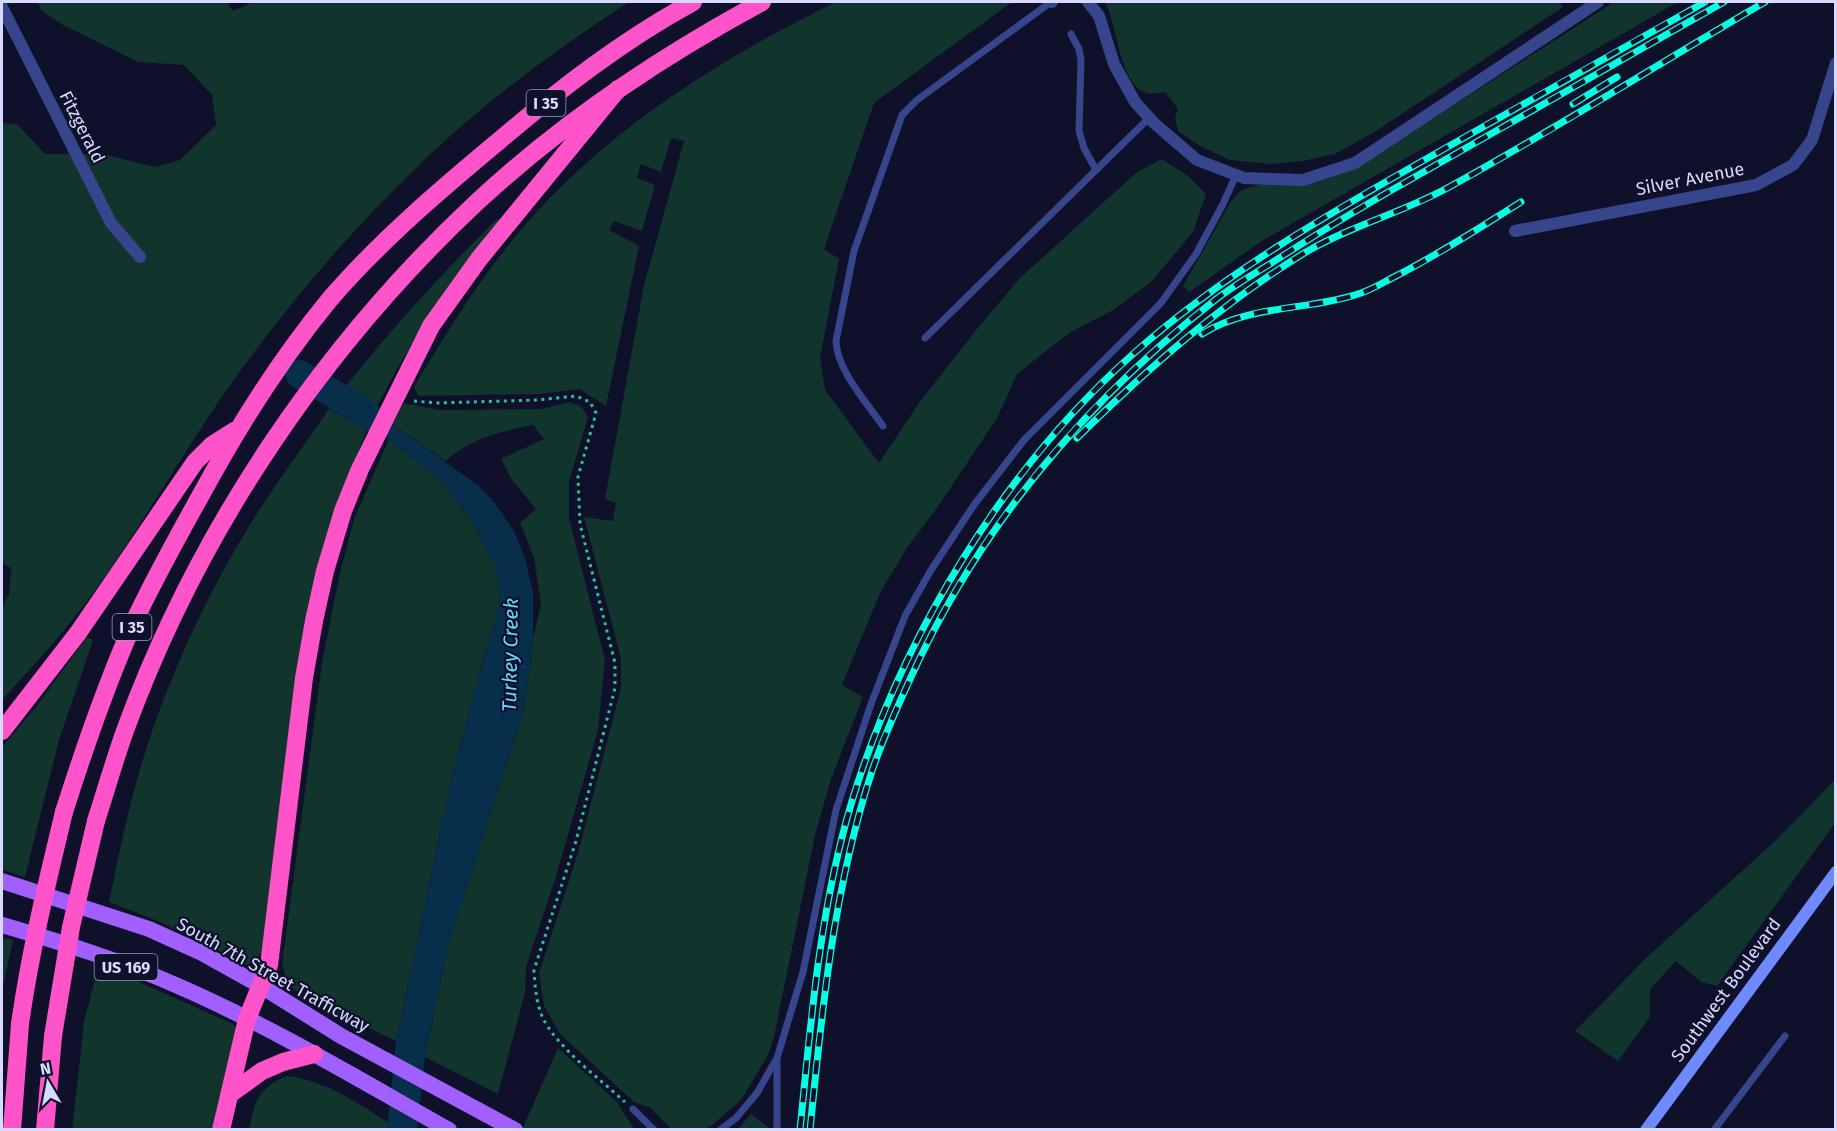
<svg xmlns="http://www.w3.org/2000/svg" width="1837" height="1131" font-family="'Fira Sans',sans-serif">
  <rect width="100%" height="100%" fill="#0f102a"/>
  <!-- green -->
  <g fill="#11342c">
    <path d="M 38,2 L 227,2 L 233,11 L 253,2 L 629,2 C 552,52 478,107 412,172 C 349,233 293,299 241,370 C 189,441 146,520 94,592 C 66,630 34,665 2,700 L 2,606 L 9,595 L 11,568 L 2,563 L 2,123 L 17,124 L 45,154 L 102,154 L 156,167 L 180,160 L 216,125 L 212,95 L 184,65 L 138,62 L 63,25 L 41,10 Z"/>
    <path d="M 836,2 L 1012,2 L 874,103 L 824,249 L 839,259 L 820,358 L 825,390 L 879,463 L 919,403 L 976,330 L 1020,278 L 1137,172 L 1162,159 L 1188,176 L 1206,194 L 1193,232 L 1151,282 L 1113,310 L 1069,333 L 1017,374 L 997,418 L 937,508 L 907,548 L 880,593 L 842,685 L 863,697 L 831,779 L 815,835 L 774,1037 L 768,1055 L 741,1100 L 711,1126 L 706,1129 L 671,1129 L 651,1108 L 634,1102 L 560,1034 L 544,1006 L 539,973 L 578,853 L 621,688 L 621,659 L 584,517 L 613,521 L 616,503 L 605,499 L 644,285 L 684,141 L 671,138 L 661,172 L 641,164 L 637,178 L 655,185 L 642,231 L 614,221 L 609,230 L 639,246 L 606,406 L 579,389 L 541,394 L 418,396 L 414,387 C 443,338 474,288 510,243 C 595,137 715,61 836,2 Z"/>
    <path d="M 1105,2 L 1560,2 L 1563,7 L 1373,133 L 1335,154 L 1303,161 L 1270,164 L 1230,160 L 1200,146 L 1178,131 L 1175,118 L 1178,109 L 1165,92 C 1160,92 1152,95 1147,93 C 1119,85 1117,23 1105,2 Z"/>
    <path d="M 1614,2 L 1678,2 L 1326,204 L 1262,241 L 1189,292 L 1183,286 L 1229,205 C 1233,199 1236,194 1241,191 C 1260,179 1297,186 1319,181 C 1336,177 1352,168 1367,161 Z"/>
    <path d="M 497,219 L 499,223 L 425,322 L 397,369 L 375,410 L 343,390 C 391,329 442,273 497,219 Z"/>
    <path d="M 569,402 L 581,406 L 588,417 L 569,482 L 569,518 L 605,660 L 598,730 L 557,873 L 526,967 L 525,993 L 498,1094 L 425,1057 L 449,942 L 524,710 L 533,640 L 541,603 L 534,558 L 520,523 L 536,509 L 512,480 L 501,459 L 544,439 L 533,425 C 498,432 473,438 445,461 L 392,424 L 404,403 L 438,410 L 541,409 Z"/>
    <path d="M 329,409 L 367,430 L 341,495 L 263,949 L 257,960 L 247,965 L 158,921 L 109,902 C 119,853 129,804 144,756 C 167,682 201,608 240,541 C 267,495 299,453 329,409 Z"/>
    <path d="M 389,439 L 441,481 L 471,520 L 496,565 L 500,606 L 479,673 L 449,789 L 396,1041 L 354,1021 L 345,1023 L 302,997 L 288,983 L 282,965 L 322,663 L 339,577 L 354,519 Z"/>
    <path d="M 87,637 L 93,640 L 59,740 L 25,877 L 2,870 L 2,747 L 36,707 Z"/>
    <path d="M 1835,780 L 1835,823 L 1717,986 L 1701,982 L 1676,961 L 1650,989 L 1650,1017 L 1618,1061 L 1575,1031 L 1646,958 L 1774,842 Z"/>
    <path d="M 2,937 L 13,940 L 2,991 Z"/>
    <path d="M 99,964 L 233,1024 L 236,1027 L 213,1129 L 72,1130 L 84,1022 Z"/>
    <path d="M 558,1048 L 617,1102 L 634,1129 L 522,1130 Z"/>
    <path d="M 287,1076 C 324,1080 358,1103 389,1123 L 387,1130 L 249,1130 C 254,1102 259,1087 287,1076 Z"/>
    <path d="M 751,1114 L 768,1127 L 769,1129 L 738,1129 Z"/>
  </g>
  <!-- water -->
  <path fill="#072e4b" d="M 343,390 L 478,485 L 495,503 L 514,531 L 525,558 L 533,593 L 533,640 L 524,710 L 449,942 L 425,1057 L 417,1129 L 387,1129 L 396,1041 L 449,789 L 479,673 L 500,606 L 496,565 L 471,520 L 441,481 L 389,439 L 367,430 L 329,409 Z"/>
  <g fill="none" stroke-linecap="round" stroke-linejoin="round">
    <!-- river -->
    <path stroke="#072e4b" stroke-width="28" d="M 299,374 L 351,404 L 370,417"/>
    <!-- path -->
    <path stroke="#28c399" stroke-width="3" stroke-dasharray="3 4.5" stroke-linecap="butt" d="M 414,401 L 438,403 L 537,400 L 576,396 L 590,402 L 596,413 L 578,477 L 580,524 L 615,663 L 615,688 L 576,841 L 534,970 C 535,986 536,1001 542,1016 C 555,1046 600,1079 625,1102"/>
    <!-- service -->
    <g stroke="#37458c" stroke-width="7">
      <path d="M 1071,34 L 1079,49 L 1081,60 L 1079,131 L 1084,148 L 1096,170"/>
      <path d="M 925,338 L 1149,118"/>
      <path d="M 883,426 C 866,402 837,370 836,341 L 854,251 L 902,115 L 917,100 L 1051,2"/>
      <path d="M 777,1060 L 777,1130"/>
      <path d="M 633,1109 L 654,1130"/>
      <path d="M 720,1130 L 736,1118 L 757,1093 L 777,1058 L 803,972 L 836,810 L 871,704 L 905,616 L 931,570 L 974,505 L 1024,440 L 1161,303 L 1196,254 L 1223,204 L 1236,175"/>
      <path d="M 1714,1130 L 1785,1036"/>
    </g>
    <!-- minor -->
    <g stroke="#37458c" stroke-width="12">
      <path d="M 1051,2 L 1052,2"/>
      <path d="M 1088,2 L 1099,16 L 1114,64 L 1135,102 L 1154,123 L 1197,160 L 1244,178 L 1303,180 L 1355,163 L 1598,2"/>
      <path d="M 2,7 L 111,223 L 140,257"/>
      <path d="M 1515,231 L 1756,185 L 1793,165 L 1812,140 L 1836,63"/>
    </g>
    <!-- secondary -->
    <path stroke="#6f8aff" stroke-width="12" d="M 1646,1130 L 1836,872"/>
    <!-- primary -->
    <g stroke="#a15fff" stroke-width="16">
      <path d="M 2,881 L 149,929 L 202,953 L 261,986 L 341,1036 L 515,1130"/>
      <path d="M 2,925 C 60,942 122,961 178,986 C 272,1027 360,1080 449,1130"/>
    </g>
    <!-- motorway -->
    <g stroke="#ff53ca" stroke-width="18">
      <path d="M 2,731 L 78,633 L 195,462 L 212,445 L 234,431"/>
      <path d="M 64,812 C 84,749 106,685 133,624 C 154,579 178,536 202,493 C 240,423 279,361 330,299 C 380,241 441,189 500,140 C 560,89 623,40 693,2"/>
      <path d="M 96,821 C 106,790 115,758 126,728 C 199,529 323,346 477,202 C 562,123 660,57 762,2"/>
      <path d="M 230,1094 L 262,1071 L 283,1062 L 314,1054"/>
      <path d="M 12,1130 L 20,1024"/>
      <path d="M 45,1130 L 53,1036"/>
      <path d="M 221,1130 L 247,1019 L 269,965 L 304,678 L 314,621 L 325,571 L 343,511 L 360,469 L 431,326 L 479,259 L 618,89"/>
    </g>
    <!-- rail casing -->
    <g stroke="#04ffe3" stroke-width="7">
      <g id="rail">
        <path d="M 1573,104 L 1617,77"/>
        <path d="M 1202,334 C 1250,304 1309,311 1361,293 C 1373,289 1384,282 1394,277 C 1438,255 1479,228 1521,202"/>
        <path d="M 1077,438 C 1147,369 1222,303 1306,252 C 1352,225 1405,212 1451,186 C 1557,128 1660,63 1765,2"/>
        <path d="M 800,1130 C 811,1020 820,907 852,801 C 902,637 1004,468 1133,354 C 1224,273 1330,213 1435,154 C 1525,103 1615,52 1705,2"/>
        <path d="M 810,1130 C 822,1008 834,887 872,771 C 883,738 897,708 911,677 C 980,525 1084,403 1215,300 C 1233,286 1254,274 1273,262 C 1321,231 1370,202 1420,174 C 1521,117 1623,59 1724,2"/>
      </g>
    </g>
    <!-- rail -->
    <use href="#rail" stroke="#0f102a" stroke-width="4.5" stroke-dasharray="14" stroke-linecap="butt"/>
    <!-- motorway-bridge -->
    <g stroke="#ff53ca" stroke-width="18">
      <path d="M 20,1024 C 30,952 47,883 64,812"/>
      <path d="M 53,1036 L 71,927 L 96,821"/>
    </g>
  </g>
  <g text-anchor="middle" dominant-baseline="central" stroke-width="4.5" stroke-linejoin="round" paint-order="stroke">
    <!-- shield labels -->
    <g fill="#0f102a" stroke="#9c9ebf" stroke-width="1.5">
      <rect x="526.5" y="90" width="39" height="26" rx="4.5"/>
      <rect x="112.5" y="614" width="39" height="26" rx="4.5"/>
      <rect x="94.5" y="954" width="63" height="26" rx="4.5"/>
    </g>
    <g font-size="16" font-weight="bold" fill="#d8dbff">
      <text x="546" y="103">I 35</text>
      <text x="132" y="627">I 35</text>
      <text x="126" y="967">US 169</text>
    </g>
    <!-- street labels -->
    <g font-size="18" fill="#d8dbff" stroke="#0f102a">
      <text transform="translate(82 127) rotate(63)">Fitzgerald</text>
      <text transform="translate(1690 179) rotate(-11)">Silver Avenue</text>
      <text transform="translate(273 975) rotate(29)">South 7th Street Trafficway</text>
      <text transform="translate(1726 990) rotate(-54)">Southwest Boulevard</text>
    </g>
    <!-- water labels -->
    <g font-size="20" font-style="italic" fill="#66d8ff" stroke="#0f102a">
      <text transform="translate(510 655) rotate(-89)">Turkey Creek</text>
    </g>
  </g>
  <!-- border -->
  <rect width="1837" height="1131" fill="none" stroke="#d8dbff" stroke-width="6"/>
  <!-- north arrow -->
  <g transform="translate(48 1083) rotate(350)" stroke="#0f102a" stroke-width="4.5" paint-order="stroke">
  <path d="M0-4.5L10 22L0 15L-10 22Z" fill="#d8dbff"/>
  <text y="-9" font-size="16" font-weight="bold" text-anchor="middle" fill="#d8dbff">N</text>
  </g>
</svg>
